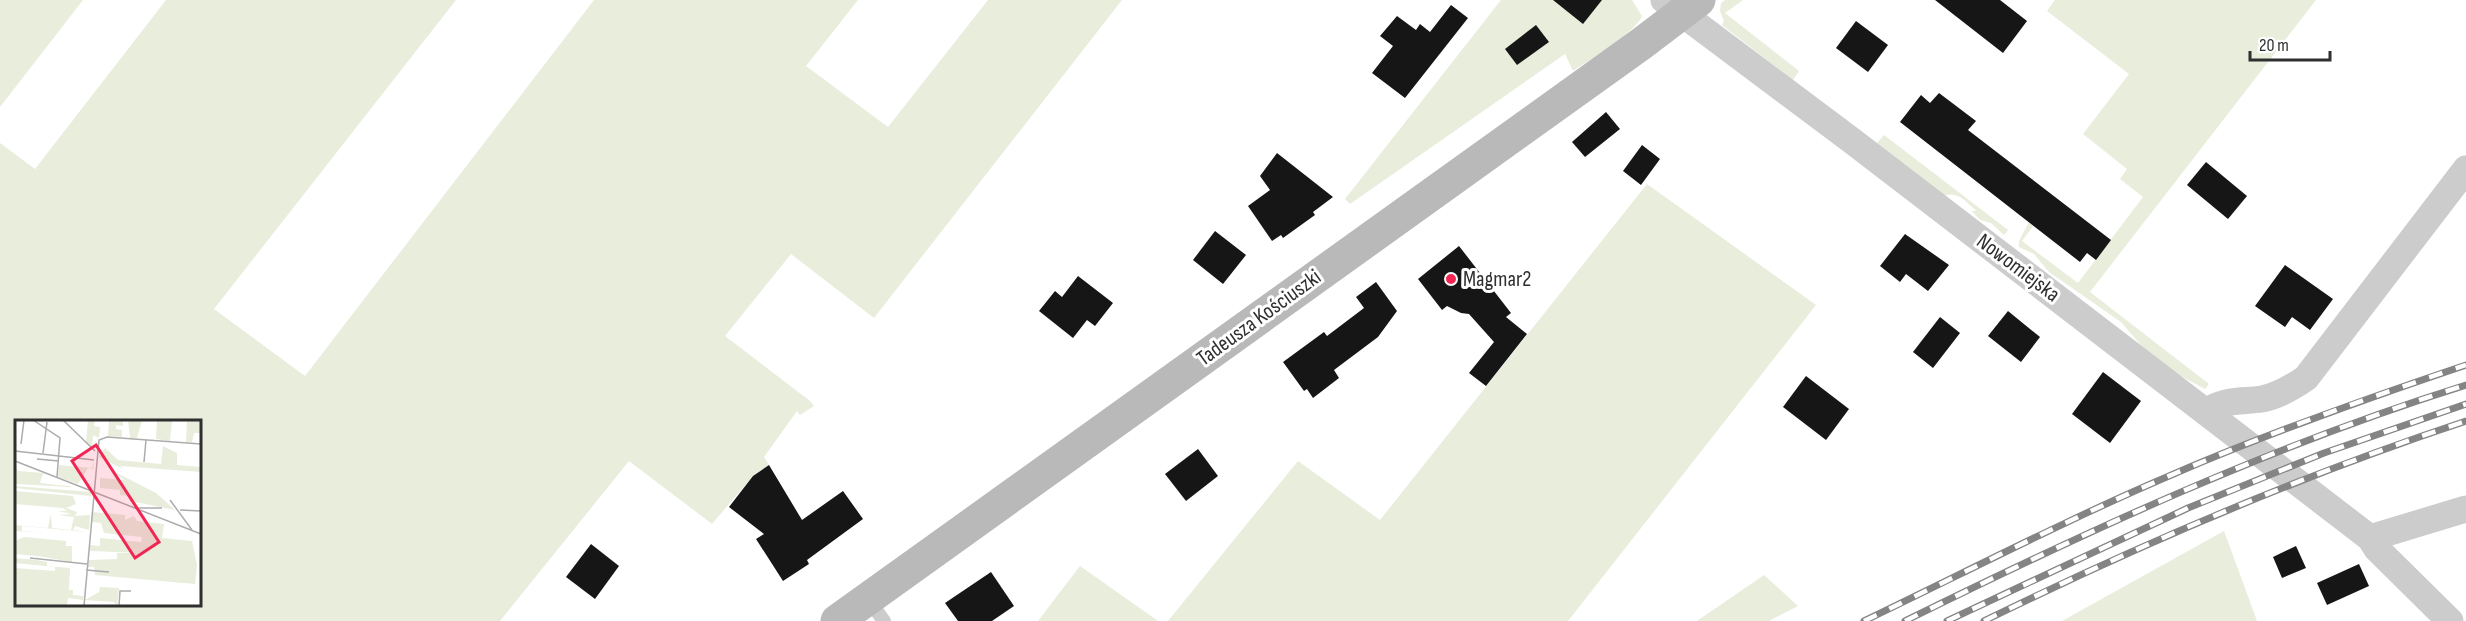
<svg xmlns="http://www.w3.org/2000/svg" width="2466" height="621" font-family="'Sofia Sans Condensed',sans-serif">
  <rect width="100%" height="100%" fill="#fff"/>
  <!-- green -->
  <g fill="#e8eddc" fill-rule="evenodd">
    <path d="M 0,0 L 83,0 L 0,107 Z"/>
    <path d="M 166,0 L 456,0 L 214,309 L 305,376 L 594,0 L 858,0 L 806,66 L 888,127 L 988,0 L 1122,0 L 874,318 L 791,254 L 725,336 L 810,401 L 814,406 L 800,415 L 797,411 L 764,457 L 769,465 L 754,475 L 712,524 L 629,461 L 500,621 L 0,621 L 0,143 L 35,169 ZM 16,422 L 200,422 L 200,604 L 16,604 Z"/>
    <path d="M 1501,0 L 1632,0 L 1642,16 C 1637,31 1589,60 1573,71 L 1565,54 L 1350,204 L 1345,199 Z"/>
    <path d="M 1725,0 L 1743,0 L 1725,13 L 1799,71 L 1793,80 L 1722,25 L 1724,21 L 1720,11 L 1721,3 Z"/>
    <path d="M 2055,0 L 2316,0 L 2090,292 L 2209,384 L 2205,389 L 2179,375 L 2145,350 L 2121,322 L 2049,272 L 2034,254 L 2019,247 L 2019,241 L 2029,222 L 2033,226 L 2022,241 L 2078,283 L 2143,197 L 2120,179 L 2127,169 L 2083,134 L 2129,74 L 2047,11 Z"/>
    <path d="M 1884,135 L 2008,230 L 2004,235 L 1991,223 L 1980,220 L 1972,211 L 1977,211 C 1966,202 1958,190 1943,196 L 1877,143 Z"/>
    <path d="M 1647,184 L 1816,305 L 1568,621 L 1168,621 L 1298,461 L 1380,520 Z"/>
    <path d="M 2224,531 L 2257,621 L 2062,621 Z"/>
    <path d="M 1080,566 L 1158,621 L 1038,621 Z"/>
    <path d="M 1764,575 L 1798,606 L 1769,621 L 1697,621 Z"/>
  </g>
  <!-- building -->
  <g fill="#161616">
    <path d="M 1553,0 L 1602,0 L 1583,24 Z"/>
    <path d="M 1935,0 L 2000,0 L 2027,21 L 2003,53 Z"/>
    <path d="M 1451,5 L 1468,18 L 1405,98 L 1372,73 L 1393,46 L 1380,36 L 1397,16 L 1416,30 L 1420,24 L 1430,32 Z"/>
    <path d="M 1856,21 L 1888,45 L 1868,72 L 1836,48 Z"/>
    <path d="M 1536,25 L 1549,42 L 1517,65 L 1505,49 Z"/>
    <path d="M 1939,93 L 1976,121 L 1968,130 L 2111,240 L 2096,260 L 2087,253 L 2080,262 L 1900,122 L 1921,95 L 1930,103 Z"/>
    <path d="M 1606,112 L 1620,129 L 1585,157 L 1572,142 Z"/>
    <path d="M 1642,145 L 1660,159 L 1641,185 L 1623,171 Z"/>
    <path d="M 1277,153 L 1333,197 L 1313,212 L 1315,215 L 1283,238 L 1281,235 L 1272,241 L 1248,206 L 1270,190 L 1260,176 Z"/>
    <path d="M 2206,162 L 2247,196 L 2228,219 L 2187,185 Z"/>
    <path d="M 1215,231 L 1246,255 L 1223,284 L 1193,260 Z"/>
    <path d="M 1905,234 L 1949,265 L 1928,291 L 1906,274 L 1900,282 L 1880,266 Z"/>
    <path d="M 1459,246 L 1511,313 L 1506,317 L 1527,334 L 1486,386 L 1469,373 L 1494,342 L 1469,314 L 1461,313 L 1447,306 L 1442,310 L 1418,279 Z"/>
    <path d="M 2285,265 L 2333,299 L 2310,330 L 2292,317 L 2285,327 L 2255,306 Z"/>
    <path d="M 1078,276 L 1113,303 L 1095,326 L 1087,320 L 1073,338 L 1039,311 L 1055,291 L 1062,297 Z"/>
    <path d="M 1376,282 L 1397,311 L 1378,337 L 1334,370 L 1339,378 L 1313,398 L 1307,389 L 1304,391 L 1283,362 L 1324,332 L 1327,336 L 1364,308 L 1356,297 Z"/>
    <path d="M 2008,311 L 2040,337 L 2021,362 L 1988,336 Z"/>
    <path d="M 1940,317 L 1960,333 L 1933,368 L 1913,352 Z"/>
    <path d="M 2103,372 L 2141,401 L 2110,443 L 2072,414 Z"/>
    <path d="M 1806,376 L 1849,409 L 1826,440 L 1783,407 Z"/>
    <path d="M 1198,449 L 1218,476 L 1186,501 L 1165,474 Z"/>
    <path d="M 769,465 L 802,520 L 843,491 L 863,519 L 807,560 L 809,564 L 783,581 L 756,539 L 764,534 L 729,507 L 753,476 Z"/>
    <path d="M 591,544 L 619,566 L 595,599 L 566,577 Z"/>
    <path d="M 2296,546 L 2306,568 L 2282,578 L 2273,557 Z"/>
    <path d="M 2359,564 L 2369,586 L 2327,605 L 2317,583 Z"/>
    <path d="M 991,572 L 1014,606 L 992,621 L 958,621 L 945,603 Z"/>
  </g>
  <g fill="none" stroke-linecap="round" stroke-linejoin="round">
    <!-- lane -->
    <path stroke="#ccc" stroke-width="14" d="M 868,599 L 884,621"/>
    <!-- street -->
    <g stroke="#ccc" stroke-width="27">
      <path d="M 1664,0 L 1851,140 L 2370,538 L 2377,549 L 2450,621"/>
      <path d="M 2206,412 C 2223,399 2242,402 2262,399 C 2278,396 2293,387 2306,378 L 2466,169"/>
      <path d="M 2370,538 L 2466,509"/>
    </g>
    <!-- secondary -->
    <path stroke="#b9b9b9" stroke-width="33" d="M 837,621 L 1641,44 L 1699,0"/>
    <!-- rail casing -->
    <g stroke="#848484" stroke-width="7">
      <g id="rail">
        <path d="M 1864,621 C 1968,571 2070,518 2176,473 C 2271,432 2368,398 2466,365"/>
        <path d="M 1905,621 C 2090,530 2268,447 2466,385"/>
        <path d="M 1947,621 L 2188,508 L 2324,453 L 2466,404"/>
        <path d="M 1984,621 C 2141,544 2300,476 2466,421"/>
      </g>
    </g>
    <!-- rail -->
    <use href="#rail" stroke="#fff" stroke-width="4.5" stroke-dasharray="14" stroke-linecap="butt"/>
  </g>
  <!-- markers -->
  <circle fill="#f12652" stroke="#fff" stroke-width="2" cx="1451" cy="279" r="6"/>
  <g text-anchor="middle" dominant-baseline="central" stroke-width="6" stroke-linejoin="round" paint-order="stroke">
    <!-- street labels -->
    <g font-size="22" fill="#2f2f2f" stroke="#fff">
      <text transform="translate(2018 268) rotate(37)">Nowomiejska</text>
      <text transform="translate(1259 318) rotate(-36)">Tadeusza Kościuszki</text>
    </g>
    <!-- poi labels -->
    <g font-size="22" fill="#2f2f2f" stroke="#fff" text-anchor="start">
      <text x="1463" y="279">Magmar2</text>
    </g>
  </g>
  <!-- overview -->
  <g transform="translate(15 420)">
    <rect width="186" height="186" fill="#fff"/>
    <path d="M 73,0 L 80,0 L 79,6 L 85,7 L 84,18 L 78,15 L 77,27 L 71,22 ZM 94,0 L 108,0 L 108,6 L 101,5 L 101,9 L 107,10 L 107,17 L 93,16 ZM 113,0 L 127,0 L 122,18 L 115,18 ZM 142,0 L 157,0 L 155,21 L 141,19 ZM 172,0 L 186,0 L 186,17 L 186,13 L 179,13 L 177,22 L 171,22 ZM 148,26 L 162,33 L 162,45 L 186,47 L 186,52 L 105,46 L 108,49 L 84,37 L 90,28 L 103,40 L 146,44 ZM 79,41 L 77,60 L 78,49 L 73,48 L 63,64 L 76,69 L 77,65 L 77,69 L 43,57 L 44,45 L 77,48 ZM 0,46 L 3,51 L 28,53 L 25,63 L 42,65 L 43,59 L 42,65 L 56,66 L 56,67 L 0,64 ZM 98,51 L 141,73 L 160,90 L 115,81 L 115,76 L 105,75 L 105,70 L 85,68 L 85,58 L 109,60 ZM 0,66 L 76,72 L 76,76 L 0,68 ZM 0,71 L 58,76 L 61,84 L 51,88 L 62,92 L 60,96 L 75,95 L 74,110 L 60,106 L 58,110 L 73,112 L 7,106 L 7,111 L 31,113 L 0,111 L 0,105 L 33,108 L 36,94 L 37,108 L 56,110 L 59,97 L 43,95 L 57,94 L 43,91 L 52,91 L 48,88 L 0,84 ZM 77,92 L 110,95 L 110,100 L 119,96 L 122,101 L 149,104 L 147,118 L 177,121 L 182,145 L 180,164 L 80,155 L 79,147 L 73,147 L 74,140 L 102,139 L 102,133 L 126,133 L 75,131 L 75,125 L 85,126 L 85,118 L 126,122 L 127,117 L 89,113 L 86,103 L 76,102 ZM 9,117 L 51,121 L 51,126 L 57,126 L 57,142 L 23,136 L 22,140 L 32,142 L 32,146 L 55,148 L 54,170 L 58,170 L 58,175 L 68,176 L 70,161 L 68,180 L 53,178 L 52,186 L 0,186 L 0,148 L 40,151 L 40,147 L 0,143 L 0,138 L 22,140 L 22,136 L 0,134 L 0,121 ZM 85,167 L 104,168 L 102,186 L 99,182 L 70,180 L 84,172 Z" fill="#e8eddc"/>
    <path fill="none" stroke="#acacac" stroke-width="1.5" d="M 18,0 L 45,18 L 42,57M 48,0 L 80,31M 6,24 L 9,0M 0,31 L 79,40M 28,33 L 32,2M 22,39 L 44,41M 0,41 L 186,114M 129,42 L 131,20M 155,80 L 177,110M 121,88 L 147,88M 165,90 L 186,91M 15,138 L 72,144M 71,150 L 94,152M 69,186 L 84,20 L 92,17 L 186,24M 104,186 L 105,171 L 116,171"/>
    <path fill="#f12652" fill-opacity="0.15" stroke="#f12652" stroke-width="3" d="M 81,25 L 144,122 L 120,138 L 57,41 Z"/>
    <rect width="186" height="186" fill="none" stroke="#2f2f2f" stroke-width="3"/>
  </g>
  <!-- scale -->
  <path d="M2250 51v9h80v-9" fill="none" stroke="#2f2f2f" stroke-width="3"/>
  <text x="2259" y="51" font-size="18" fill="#2f2f2f" stroke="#ffffff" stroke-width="4.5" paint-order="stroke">20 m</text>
</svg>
